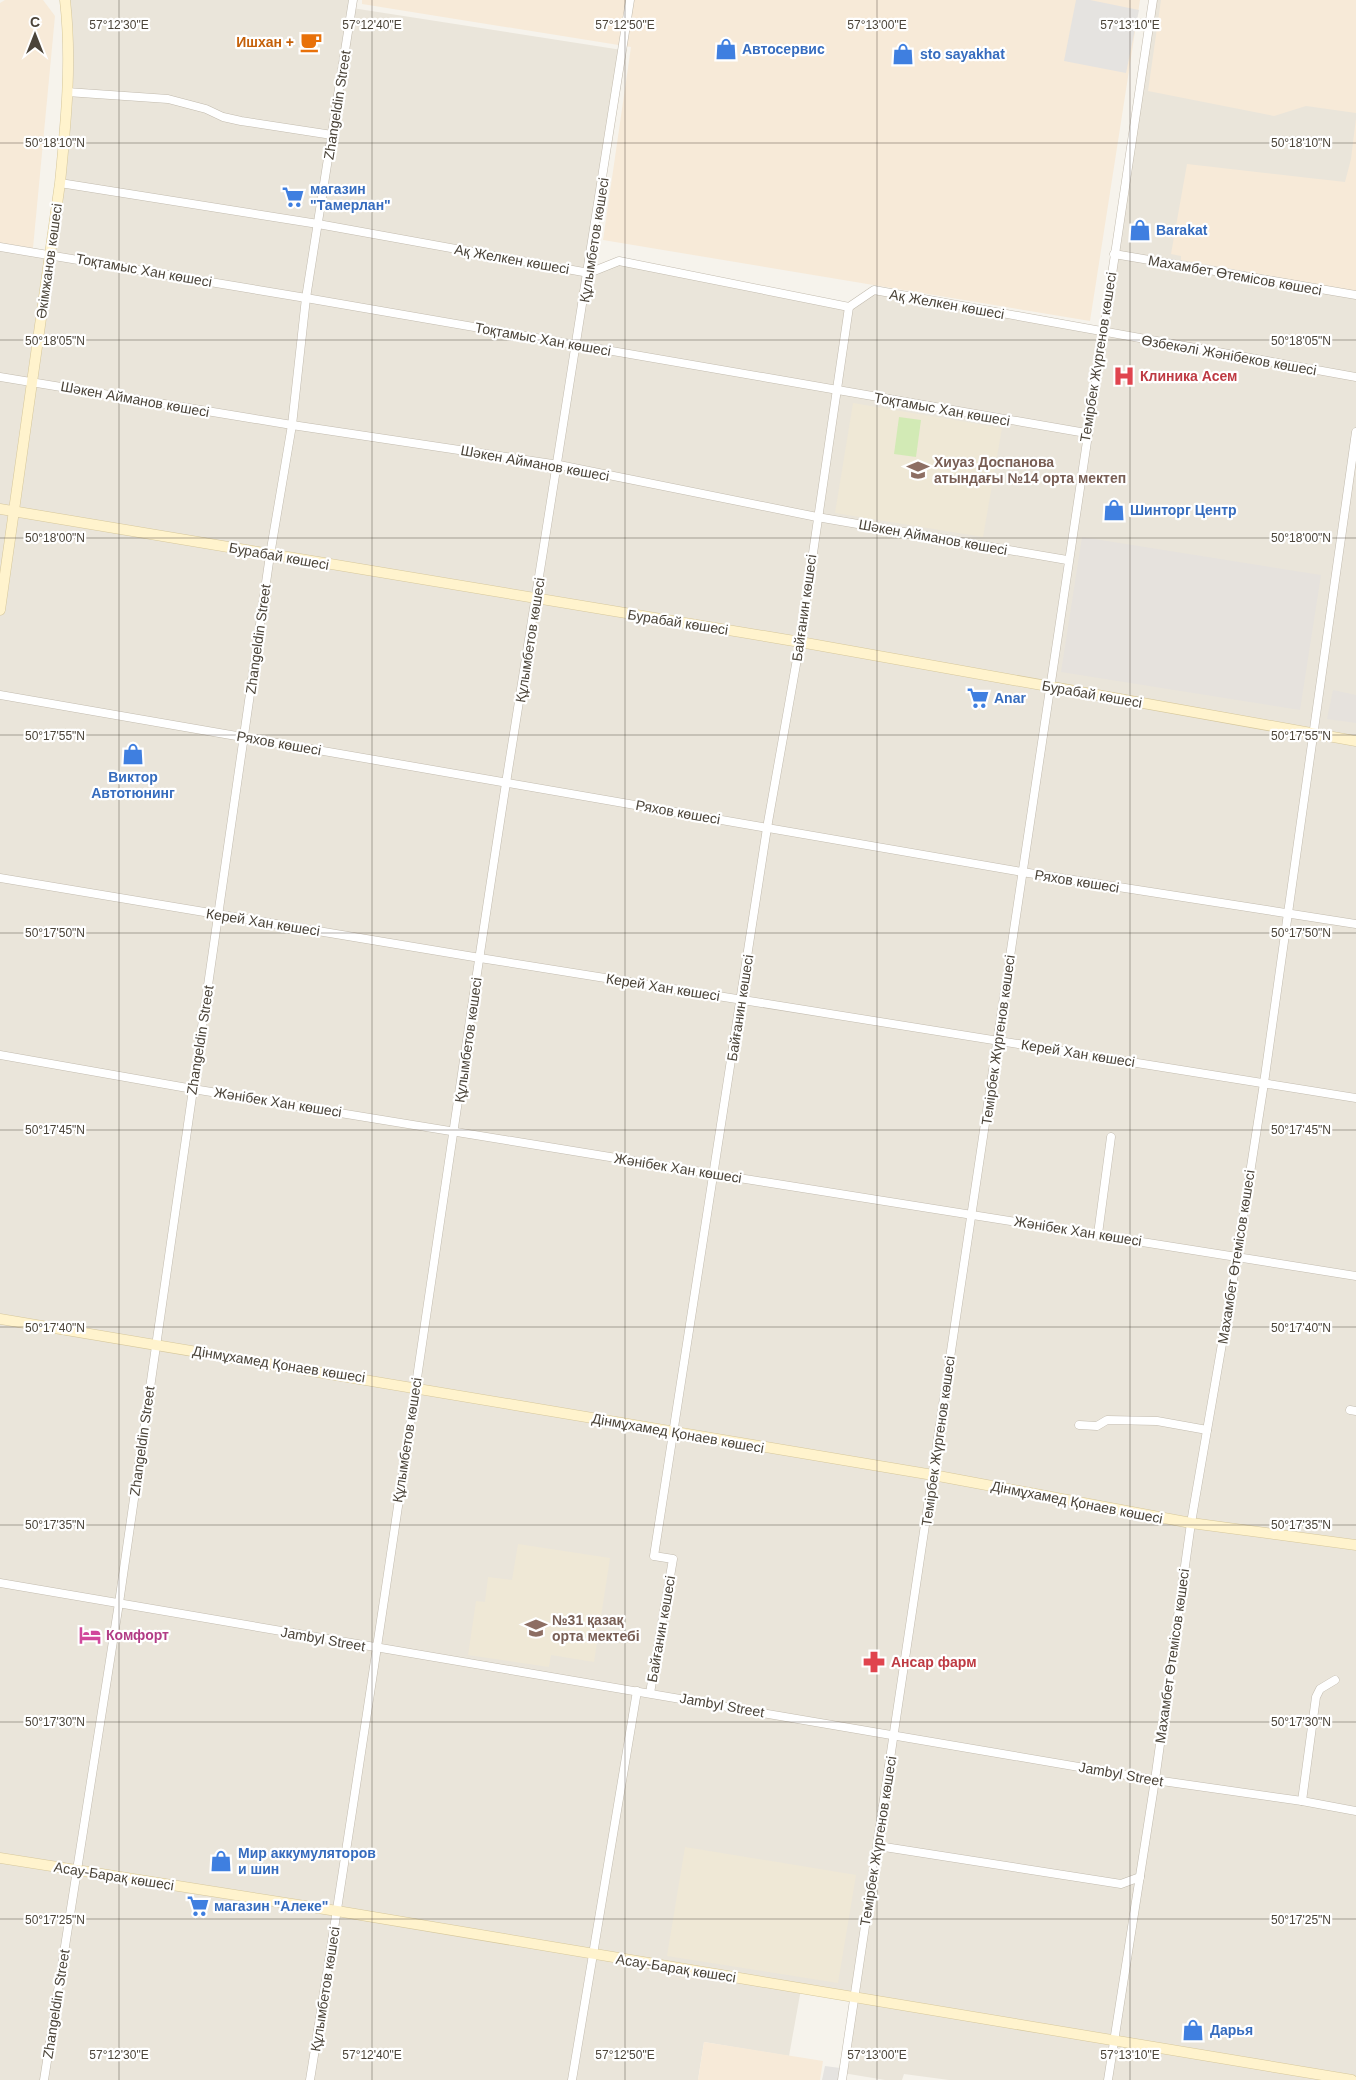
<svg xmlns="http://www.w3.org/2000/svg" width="1356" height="2080" font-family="Helvetica,sans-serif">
  <rect width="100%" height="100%" fill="#f6f3ec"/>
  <!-- residential -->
  <path fill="#eae5da" d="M 65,0 L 353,0 L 352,8 L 622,50 L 589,272 L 619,261 L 849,307 L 874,290 L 1102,332 L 1153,0 L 1356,0 L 1356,2080 L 949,2080 L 904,2074 L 902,2080 L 885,2080 L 843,2073 L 854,1997 L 801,1989 L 789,2056 L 704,2042 L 698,2080 L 0,2080 L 0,247 L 50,255 L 60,183 Z"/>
  <!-- commercial -->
  <g fill="#f7ead8">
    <path d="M 5,0 L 43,0 L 55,16 L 33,248 L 0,243 L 0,3 Z"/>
    <path d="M 362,0 L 1140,0 L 1090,321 L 603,240 L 631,47 L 362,4 Z"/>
    <path d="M 1161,0 L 1356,0 L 1356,113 L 1306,106 L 1274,116 L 1148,91 Z"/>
    <path d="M 1356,118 L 1356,291 L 1181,260 L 1181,256 L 1171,254 L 1187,164 L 1345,182 L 1351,159 Z"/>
    <path d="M 704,2042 L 823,2061 L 820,2080 L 698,2080 Z"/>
  </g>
  <!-- industrial -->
  <g fill="#e6e2dd">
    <path d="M 1082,537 L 1321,575 L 1300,710 L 1061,672 Z"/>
    <path d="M 1333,690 L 1356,695 L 1356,723 L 1327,719 Z"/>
  </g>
  <!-- education -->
  <g fill="#efe8d6">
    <path d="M 853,403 L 1002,428 L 983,537 L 835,513 Z"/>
    <path d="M 518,1544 L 610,1558 L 594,1662 L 551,1655 L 549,1667 L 468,1655 L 476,1601 L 485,1602 L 488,1577 L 512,1580 Z"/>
    <path d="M 685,1847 L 856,1875 L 838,1983 L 667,1956 Z"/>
  </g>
  <!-- green -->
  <path fill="#d2eab5" d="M 899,417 L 921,420 L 916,457 L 894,454 Z"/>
  <!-- parking -->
  <g fill="#e5e3e0">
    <path d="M 1076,0 L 1090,0 L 1139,10 L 1126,73 L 1064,61 Z"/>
    <path d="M 825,2066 L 840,2068 L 838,2080 L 822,2080 Z"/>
  </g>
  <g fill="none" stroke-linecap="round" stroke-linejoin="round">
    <!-- street casing -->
    <g stroke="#c2bbae" stroke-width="9">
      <g id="street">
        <path d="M 67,92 L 168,99 L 206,109 L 223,117 L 241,121 L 332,135"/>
        <path d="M 60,183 L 318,224 L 589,273 L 619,261 L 849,307 L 874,290 L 1356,377"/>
        <path d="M 0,247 L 306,298 L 1086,433"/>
        <path d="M 1114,254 L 1356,295"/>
        <path d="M 0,377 L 292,425 L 559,465 L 817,517 L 1067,560"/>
        <path d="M 0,695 L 1022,872 L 1356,924"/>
        <path d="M 0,878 L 480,958 L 1356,1098"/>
        <path d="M 0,1055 L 193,1089 L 714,1174 L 1356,1276"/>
        <path d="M 1098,1234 L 1111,1137"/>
        <path d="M 1350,1410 L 1356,1411"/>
        <path d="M 1079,1425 L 1097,1426 L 1107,1420 L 1157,1421 L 1207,1430"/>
        <path d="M 0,1583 L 1155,1780 L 1302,1801 L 1356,1811"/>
        <path d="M 650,1693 L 673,1559 L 654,1556 L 767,828 L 800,642 L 849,307"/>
        <path d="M 1302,1801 L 1316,1697 L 1320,1689 L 1335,1680"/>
        <path d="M 878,1846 L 1121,1884 L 1140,1877"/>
        <path d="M 44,2080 L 119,1603 L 270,555 L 292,425 L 306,298 L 353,0"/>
        <path d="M 310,2080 C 380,1648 439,1215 506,783 C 547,522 591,262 630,0"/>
        <path d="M 572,2080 L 637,1691"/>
        <path d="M 842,2080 L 1153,0"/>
        <path d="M 1108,2080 L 1155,1780 L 1191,1523 L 1237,1257 L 1264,1083 L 1356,432"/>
      </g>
    </g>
    <!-- secondary casing -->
    <g stroke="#d6c79b" stroke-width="11">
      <g id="secondary">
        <path d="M 0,509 L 800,642 L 1356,741"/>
        <path d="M 0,610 L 60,183 C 66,122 72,61 65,0"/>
        <path d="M 0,1319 L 933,1475 L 1191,1523 L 1356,1545"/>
        <path d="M 0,1858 L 337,1911 L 1352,2080"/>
      </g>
    </g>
    <!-- street -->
    <use href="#street" stroke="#fff" stroke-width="8"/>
    <!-- secondary -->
    <use href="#secondary" stroke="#fff3cd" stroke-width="10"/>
  </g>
  <!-- ticks -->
  <path fill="none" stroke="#4b4439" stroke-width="1" stroke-opacity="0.45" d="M 119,0 L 119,2080M 372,0 L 372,2080M 625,0 L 625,2080M 877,0 L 877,2080M 1130,0 L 1130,2080M 0,143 L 1356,143M 0,340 L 1356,340M 0,538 L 1356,538M 0,735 L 1356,735M 0,933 L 1356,933M 0,1130 L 1356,1130M 0,1327 L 1356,1327M 0,1525 L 1356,1525M 0,1722 L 1356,1722M 0,1919 L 1356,1919"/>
  <!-- icons -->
  <defs>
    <g id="cafe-bare" transform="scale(1.725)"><path d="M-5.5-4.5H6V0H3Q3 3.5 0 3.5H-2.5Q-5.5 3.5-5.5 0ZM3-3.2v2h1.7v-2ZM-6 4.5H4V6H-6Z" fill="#e8710a" stroke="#fff" stroke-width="2.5" paint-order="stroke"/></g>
    <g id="shop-bare" transform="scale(1.725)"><path d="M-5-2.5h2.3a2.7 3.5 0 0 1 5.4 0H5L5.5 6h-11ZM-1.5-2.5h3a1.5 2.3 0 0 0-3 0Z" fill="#3f7fe0" stroke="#fff" stroke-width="2.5" paint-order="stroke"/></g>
    <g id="supermarket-bare" transform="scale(1.725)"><path d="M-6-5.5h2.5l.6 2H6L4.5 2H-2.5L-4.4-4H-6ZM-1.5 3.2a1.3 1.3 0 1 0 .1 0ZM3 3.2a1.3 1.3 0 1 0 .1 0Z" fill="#3f7fe0" stroke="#fff" stroke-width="2.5" paint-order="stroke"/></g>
    <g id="hospital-bare" transform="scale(1.725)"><path d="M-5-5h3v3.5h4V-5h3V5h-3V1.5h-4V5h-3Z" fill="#e0444e" stroke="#fff" stroke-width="2.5" paint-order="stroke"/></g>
    <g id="school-bare" transform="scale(1.725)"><path d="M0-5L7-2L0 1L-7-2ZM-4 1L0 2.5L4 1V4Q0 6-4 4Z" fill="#8d6e63" stroke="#fff" stroke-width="2.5" paint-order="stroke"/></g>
    <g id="hotel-bare" transform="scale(1.725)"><path d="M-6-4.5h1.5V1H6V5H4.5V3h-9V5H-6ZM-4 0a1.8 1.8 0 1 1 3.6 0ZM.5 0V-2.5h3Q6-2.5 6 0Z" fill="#d1479c" stroke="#fff" stroke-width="2.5" paint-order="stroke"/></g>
    <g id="pharmacy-bare" transform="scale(1.725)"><path d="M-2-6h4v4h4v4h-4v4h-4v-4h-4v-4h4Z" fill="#e0444e" stroke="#fff" stroke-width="2.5" paint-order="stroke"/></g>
  </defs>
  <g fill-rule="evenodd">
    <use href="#cafe-bare" x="311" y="42"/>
    <use href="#shop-bare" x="726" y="49"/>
    <use href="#shop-bare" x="903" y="54"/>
    <use href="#supermarket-bare" x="293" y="197"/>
    <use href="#shop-bare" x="1140" y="230"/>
    <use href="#hospital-bare" x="1124" y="376"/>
    <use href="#school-bare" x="918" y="470"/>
    <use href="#shop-bare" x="1114" y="510"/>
    <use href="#supermarket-bare" x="978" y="698"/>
    <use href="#shop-bare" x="133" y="754"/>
    <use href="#school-bare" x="536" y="1628"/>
    <use href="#hotel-bare" x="90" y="1635"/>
    <use href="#pharmacy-bare" x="874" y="1662"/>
    <use href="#shop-bare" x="221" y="1861"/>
    <use href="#supermarket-bare" x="198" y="1906"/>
    <use href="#shop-bare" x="1193" y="2030"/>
  </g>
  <g text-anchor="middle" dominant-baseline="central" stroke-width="4.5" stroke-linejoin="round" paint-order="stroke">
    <!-- food labels -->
    <g font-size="14" font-weight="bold" fill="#c56008" stroke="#fff" text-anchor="end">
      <text x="294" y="42">Ишхан +</text>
    </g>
    <!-- shop labels -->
    <g font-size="14" font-weight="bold" fill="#366cbe" stroke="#fff" text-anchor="start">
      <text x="742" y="49">Автосервис</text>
      <text x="920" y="54">sto sayakhat</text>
      <text x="310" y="189">магазин<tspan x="310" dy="16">"Тамерлан"</tspan></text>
      <text x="1156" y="230">Barakat</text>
      <text x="1130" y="510">Шинторг Центр</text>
      <text x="994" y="698">Anar</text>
      <text x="133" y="777" text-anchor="middle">Виктор<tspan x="133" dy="16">Автотюнинг</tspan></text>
      <text x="238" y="1853">Мир аккумуляторов<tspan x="238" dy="16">и шин</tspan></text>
      <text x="214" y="1906">магазин "Алеке"</text>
      <text x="1210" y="2030">Дарья</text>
    </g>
    <!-- street labels -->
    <g font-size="14" fill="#4b4439" stroke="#fff">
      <text transform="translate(337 105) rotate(-81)">Zhangeldin Street</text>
      <text transform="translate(594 240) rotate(-81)">Құлымбетов көшесі</text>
      <text transform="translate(512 259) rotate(10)">Ақ Желкен көшесі</text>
      <text transform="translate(49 261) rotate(-82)">Әкімжанов көшесі</text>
      <text transform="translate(144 270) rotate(10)">Тоқтамыс Хан көшесі</text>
      <text transform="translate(1235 275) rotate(10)">Махамбет Өтемісов көшесі</text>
      <text transform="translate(947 304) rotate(10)">Ақ Желкен көшесі</text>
      <text transform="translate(543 339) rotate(10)">Тоқтамыс Хан көшесі</text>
      <text transform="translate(1229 355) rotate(10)">Өзбекәлі Жәнібеков көшесі</text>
      <text transform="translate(1098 357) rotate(-81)">Темірбек Жүргенов көшесі</text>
      <text transform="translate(135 399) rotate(10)">Шәкен Айманов көшесі</text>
      <text transform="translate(942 409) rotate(10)">Тоқтамыс Хан көшесі</text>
      <text transform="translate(535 463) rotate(10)">Шәкен Айманов көшесі</text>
      <text transform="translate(933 537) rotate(10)">Шәкен Айманов көшесі</text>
      <text transform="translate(279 556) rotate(10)">Бурабай көшесі</text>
      <text transform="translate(804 608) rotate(-82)">Байғанин көшесі</text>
      <text transform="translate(678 622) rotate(9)">Бурабай көшесі</text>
      <text transform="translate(258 639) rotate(-82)">Zhangeldin Street</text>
      <text transform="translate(530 640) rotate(-81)">Құлымбетов көшесі</text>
      <text transform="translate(1092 694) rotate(10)">Бурабай көшесі</text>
      <text transform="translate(279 743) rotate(10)">Ряхов көшесі</text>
      <text transform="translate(678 812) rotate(10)">Ряхов көшесі</text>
      <text transform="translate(1077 881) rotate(9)">Ряхов көшесі</text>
      <text transform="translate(263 922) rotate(9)">Керей Хан көшесі</text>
      <text transform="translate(663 987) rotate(9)">Керей Хан көшесі</text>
      <text transform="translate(740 1008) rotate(-81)">Байғанин көшесі</text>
      <text transform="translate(200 1040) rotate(-81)">Zhangeldin Street</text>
      <text transform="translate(468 1040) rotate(-82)">Құлымбетов көшесі</text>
      <text transform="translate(998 1040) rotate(-82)">Темірбек Жүргенов көшесі</text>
      <text transform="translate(1078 1053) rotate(9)">Керей Хан көшесі</text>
      <text transform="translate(278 1102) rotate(9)">Жәнібек Хан көшесі</text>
      <text transform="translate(678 1168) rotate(9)">Жәнібек Хан көшесі</text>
      <text transform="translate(1078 1231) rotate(9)">Жәнібек Хан көшесі</text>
      <text transform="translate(1236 1257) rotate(-81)">Махамбет Өтемісов көшесі</text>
      <text transform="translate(279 1364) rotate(9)">Дінмұхамед Қонаев көшесі</text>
      <text transform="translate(678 1433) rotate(10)">Дінмұхамед Қонаев көшесі</text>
      <text transform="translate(407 1440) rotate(-81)">Құлымбетов көшесі</text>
      <text transform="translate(142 1441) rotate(-82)">Zhangeldin Street</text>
      <text transform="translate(938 1441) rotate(-82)">Темірбек Жүргенов көшесі</text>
      <text transform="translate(1077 1502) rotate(11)">Дінмұхамед Қонаев көшесі</text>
      <text transform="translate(661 1629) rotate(-80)">Байғанин көшесі</text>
      <text transform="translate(323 1639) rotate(10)">Jambyl Street</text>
      <text transform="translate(1172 1656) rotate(-82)">Махамбет Өтемісов көшесі</text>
      <text transform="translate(722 1705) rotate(10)">Jambyl Street</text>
      <text transform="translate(1121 1774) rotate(10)">Jambyl Street</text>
      <text transform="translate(878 1841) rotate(-81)">Темірбек Жүргенов көшесі</text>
      <text transform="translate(114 1876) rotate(9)">Асау-Барақ көшесі</text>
      <text transform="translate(676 1968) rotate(9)">Асау-Барақ көшесі</text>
      <text transform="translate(325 1989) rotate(-81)">Құлымбетов көшесі</text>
      <text transform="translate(56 2004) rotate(-81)">Zhangeldin Street</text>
    </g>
    <!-- health labels -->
    <g font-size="14" font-weight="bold" fill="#be3a42" stroke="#fff" text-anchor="start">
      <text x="1140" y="376">Клиника Асем</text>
      <text x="891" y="1662">Ансар фарм</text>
    </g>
    <!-- education labels -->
    <g font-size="14" font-weight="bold" fill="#785e54" stroke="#fff" text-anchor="start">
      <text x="934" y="462">Хиуаз Доспанова<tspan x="934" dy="16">атындағы №14 орта мектеп</tspan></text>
      <text x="552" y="1620">№31 қазақ<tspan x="552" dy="16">орта мектебі</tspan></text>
    </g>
    <!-- hotel labels -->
    <g font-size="14" font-weight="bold" fill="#b23c85" stroke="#fff" text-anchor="start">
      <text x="106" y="1635">Комфорт</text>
    </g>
  </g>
  <g font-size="12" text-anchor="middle" fill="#4b4439" stroke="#fff" stroke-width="4.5" stroke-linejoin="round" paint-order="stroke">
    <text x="119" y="29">57°12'30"E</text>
    <text x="372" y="29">57°12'40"E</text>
    <text x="625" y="29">57°12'50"E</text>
    <text x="877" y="29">57°13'00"E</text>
    <text x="1130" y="29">57°13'10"E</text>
    <text x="55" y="147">50°18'10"N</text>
    <text x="1301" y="147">50°18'10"N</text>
    <text x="55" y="345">50°18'05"N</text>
    <text x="1301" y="345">50°18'05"N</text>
    <text x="55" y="542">50°18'00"N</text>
    <text x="1301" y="542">50°18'00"N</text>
    <text x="55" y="740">50°17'55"N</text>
    <text x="1301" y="740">50°17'55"N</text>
    <text x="55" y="937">50°17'50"N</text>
    <text x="1301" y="937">50°17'50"N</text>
    <text x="55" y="1134">50°17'45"N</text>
    <text x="1301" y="1134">50°17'45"N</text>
    <text x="55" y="1332">50°17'40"N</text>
    <text x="1301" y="1332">50°17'40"N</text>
    <text x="55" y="1529">50°17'35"N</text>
    <text x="1301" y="1529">50°17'35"N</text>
    <text x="55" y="1726">50°17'30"N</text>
    <text x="1301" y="1726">50°17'30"N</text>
    <text x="55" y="1924">50°17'25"N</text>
    <text x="1301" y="1924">50°17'25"N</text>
    <text x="119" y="2059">57°12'30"E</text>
    <text x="372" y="2059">57°12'40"E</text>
    <text x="625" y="2059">57°12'50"E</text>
    <text x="877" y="2059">57°13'00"E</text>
    <text x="1130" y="2059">57°13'10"E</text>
  </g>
  <!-- north arrow -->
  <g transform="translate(35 35)" stroke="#ffffff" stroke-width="4" paint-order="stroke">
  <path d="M0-4L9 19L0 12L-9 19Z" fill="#4b4439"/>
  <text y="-8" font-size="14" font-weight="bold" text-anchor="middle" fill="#4b4439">С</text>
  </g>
</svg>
